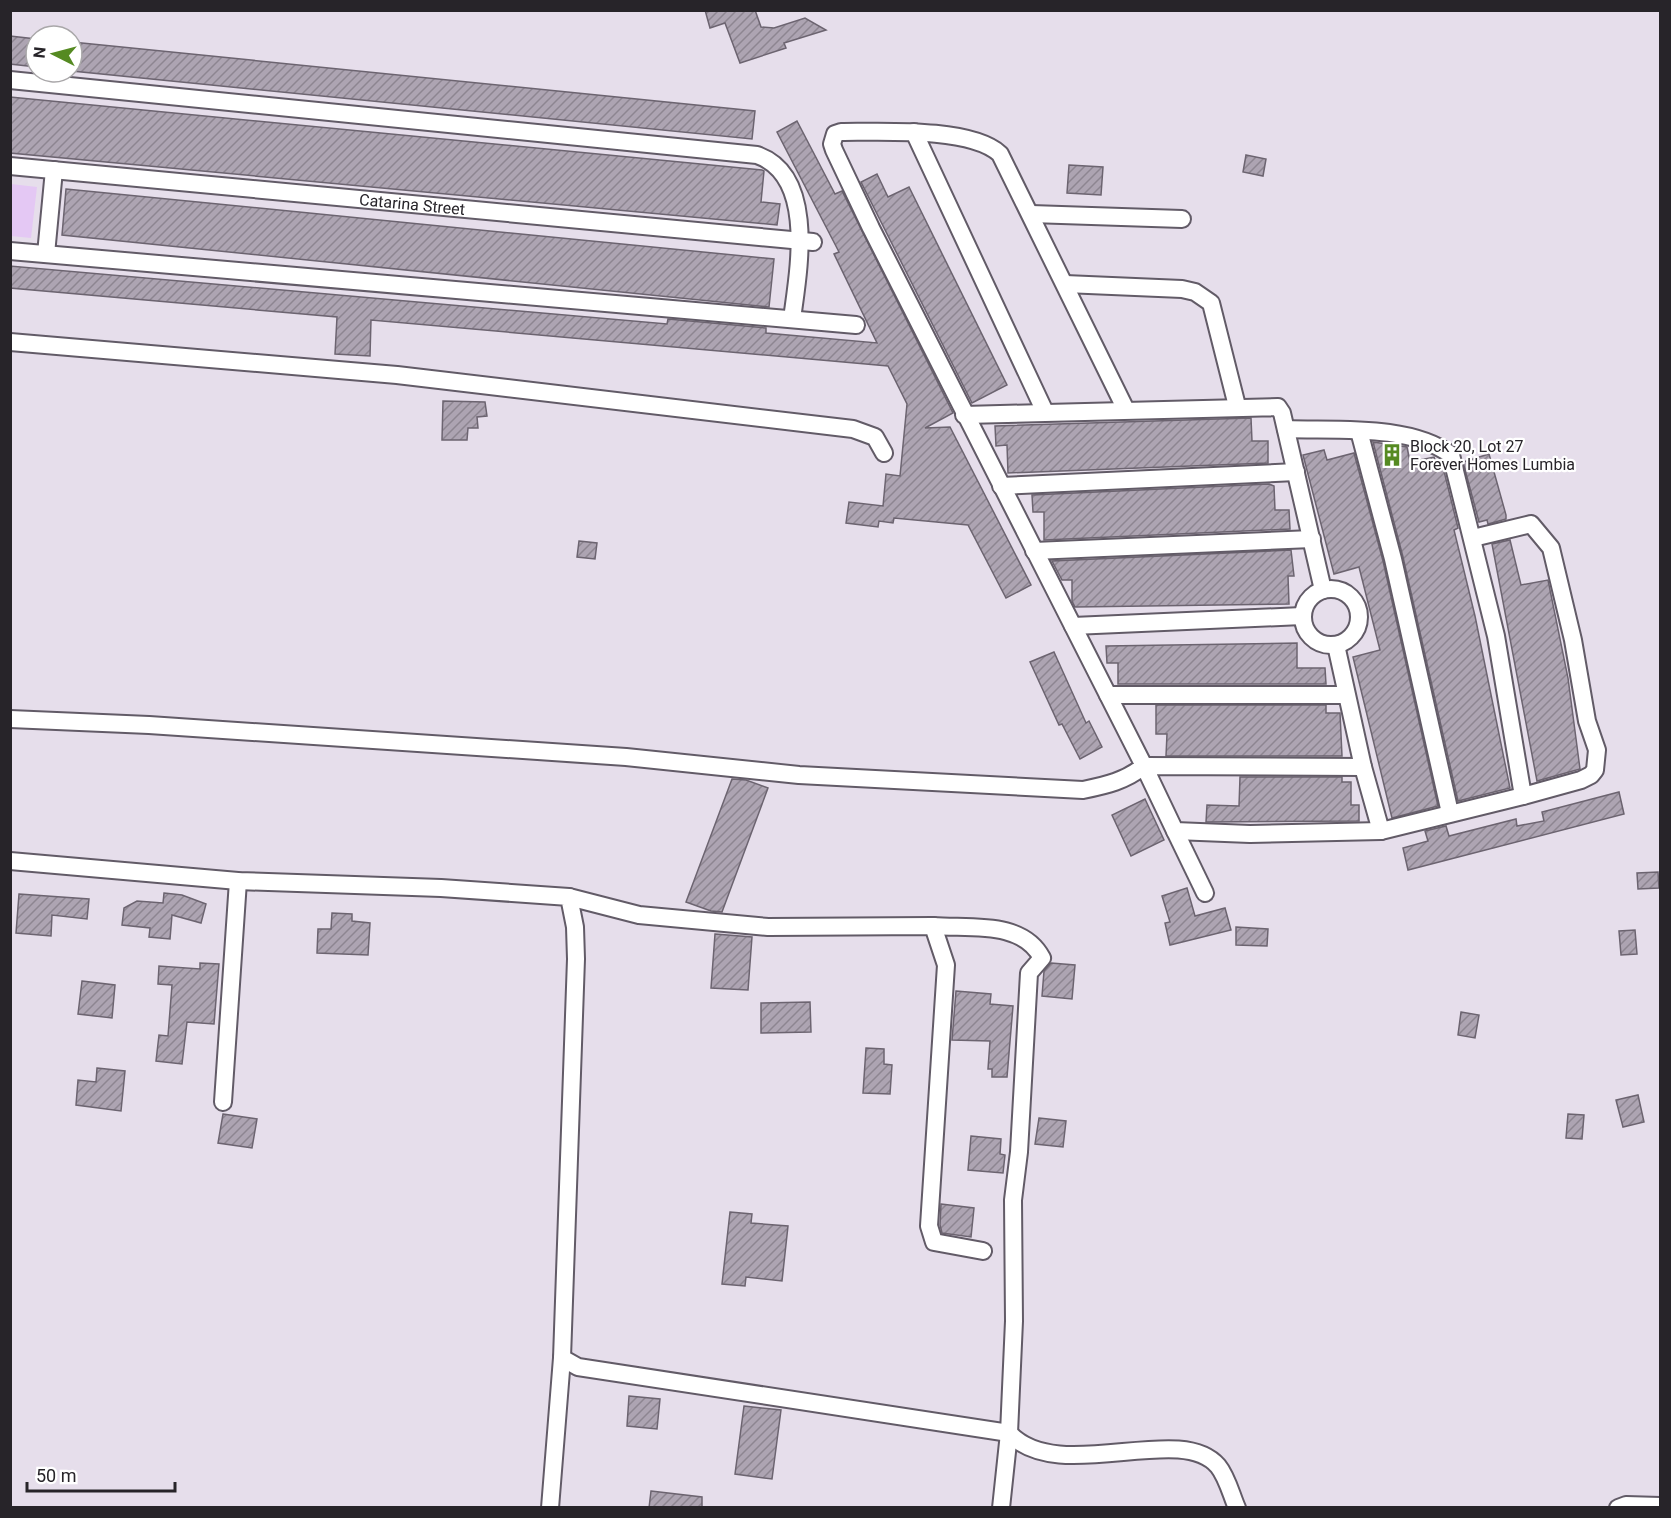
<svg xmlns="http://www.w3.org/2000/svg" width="1671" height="1518" font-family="Roboto,sans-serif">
  <defs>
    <pattern id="building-hatch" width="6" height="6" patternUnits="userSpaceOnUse" patternTransform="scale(1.5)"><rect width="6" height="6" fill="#ada4b2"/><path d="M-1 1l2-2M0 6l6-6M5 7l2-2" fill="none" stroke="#8d8591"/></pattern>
  </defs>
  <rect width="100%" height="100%" fill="#e6deeb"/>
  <!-- pitch -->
  <path fill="#e4c8f4" d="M 11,184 L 37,187 L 31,238 L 11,236 Z"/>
  <!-- building -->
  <g fill="url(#building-hatch)" stroke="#6c6470" stroke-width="1.5">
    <path d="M 705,10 L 755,10 L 761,27 L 774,28 L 805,18 L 826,30 L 784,43 L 786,48 L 740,63 L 725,23 L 710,28 Z"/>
    <path d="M 10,36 L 36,39 L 36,67 L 10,64 Z"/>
    <path d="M 72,42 L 755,111 L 752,139 L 72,71 Z"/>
    <path d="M 10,97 L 762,170 L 764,171 L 761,202 L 780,204 L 777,225 L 10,153 Z"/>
    <path d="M 797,121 L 835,194 L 842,191 L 953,413 L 925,428 L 950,427 L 1031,585 L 1006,598 L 968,525 L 894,518 L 893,523 L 879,521 L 878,527 L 846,523 L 849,502 L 883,506 L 886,474 L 900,476 L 907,404 L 888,366 L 371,320 L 370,356 L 335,354 L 337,317 L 10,288 L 10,266 L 667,324 L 668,319 L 766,328 L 766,333 L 877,343 L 834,254 L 839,252 L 777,132 Z"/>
    <path d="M 1246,155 L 1266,159 L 1263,176 L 1243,172 Z"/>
    <path d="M 1069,165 L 1103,167 L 1101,195 L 1067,193 Z"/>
    <path d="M 877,174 L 888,197 L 909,187 L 1007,385 L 972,403 L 861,182 Z"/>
    <path d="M 66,189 L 774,259 L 769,307 L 62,235 Z"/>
    <path d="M 443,401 L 485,402 L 487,416 L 477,417 L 478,428 L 468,428 L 467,440 L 442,440 Z"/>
    <path d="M 1251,418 L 1252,441 L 1268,441 L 1268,463 L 1008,473 L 1007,445 L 996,446 L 995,426 Z"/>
    <path d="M 1373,442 L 1407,447 L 1410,462 L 1434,457 L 1439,469 L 1443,467 L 1458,528 L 1454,530 L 1475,616 L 1510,788 L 1458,801 L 1403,557 Z"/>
    <path d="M 1324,450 L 1327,460 L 1354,453 L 1383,561 L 1438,806 L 1392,818 L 1353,657 L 1380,650 L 1359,567 L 1334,574 L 1303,455 Z"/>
    <path d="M 1489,454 L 1506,515 L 1506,519 L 1488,524 L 1487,520 L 1479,522 L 1463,462 Z"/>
    <path d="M 1269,484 L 1274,486 L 1275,510 L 1289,510 L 1290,529 L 1044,540 L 1044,512 L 1033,512 L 1032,495 Z"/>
    <path d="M 1510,540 L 1521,585 L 1548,580 L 1568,678 L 1580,769 L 1537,781 L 1492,544 Z"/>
    <path d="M 579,541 L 597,543 L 595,559 L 577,557 Z"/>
    <path d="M 1291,550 L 1294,576 L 1288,576 L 1289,604 L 1075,607 L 1072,601 L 1072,580 L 1062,580 L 1052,561 Z"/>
    <path d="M 1297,643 L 1297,668 L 1325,668 L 1326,684 L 1118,684 L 1118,663 L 1107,663 L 1106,646 Z"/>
    <path d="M 1054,652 L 1086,723 L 1089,721 L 1102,747 L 1080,759 L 1062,724 L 1059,725 L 1030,662 Z"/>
    <path d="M 1156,705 L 1326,705 L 1326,713 L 1340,713 L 1342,756 L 1166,756 L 1167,734 L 1156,734 Z"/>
    <path d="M 1240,777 L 1342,777 L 1342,782 L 1351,782 L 1351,805 L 1359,805 L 1359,821 L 1206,822 L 1207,805 L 1239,806 Z"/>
    <path d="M 732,779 L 746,780 L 768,788 L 722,912 L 711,911 L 686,902 Z"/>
    <path d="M 1619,792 L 1624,814 L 1408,870 L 1403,848 L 1428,841 L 1425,831 L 1446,826 L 1449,836 L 1516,819 L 1517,826 L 1544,821 L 1542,812 Z"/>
    <path d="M 1145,799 L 1164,840 L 1131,856 L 1112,815 Z"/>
    <path d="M 1658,872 L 1659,888 L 1638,889 L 1637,873 Z"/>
    <path d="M 1187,888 L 1195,916 L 1225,908 L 1231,930 L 1170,945 L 1165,923 L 1170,922 L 1162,896 Z"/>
    <path d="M 164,893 L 182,895 L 206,904 L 201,923 L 172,915 L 170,939 L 149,937 L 150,928 L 122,925 L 124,908 L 137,901 L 163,903 Z"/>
    <path d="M 19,894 L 89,899 L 87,919 L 52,915 L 51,936 L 16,933 Z"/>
    <path d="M 332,913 L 352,914 L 352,921 L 370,923 L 368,955 L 317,953 L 318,929 L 331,929 Z"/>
    <path d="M 1236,927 L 1268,929 L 1267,946 L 1236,945 Z"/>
    <path d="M 1635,930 L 1637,954 L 1621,955 L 1619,931 Z"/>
    <path d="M 715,934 L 752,937 L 748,990 L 711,988 Z"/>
    <path d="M 200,963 L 219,964 L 214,1024 L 187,1022 L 182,1064 L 156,1061 L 159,1035 L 168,1036 L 172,985 L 158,984 L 159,966 L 200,969 Z"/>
    <path d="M 1051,963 L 1075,965 L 1072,999 L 1042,996 L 1044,971 Z"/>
    <path d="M 82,981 L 115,985 L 112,1018 L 78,1014 Z"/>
    <path d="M 956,991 L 991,994 L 990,1004 L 1013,1006 L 1007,1077 L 992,1077 L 992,1069 L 988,1069 L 990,1041 L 952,1040 Z"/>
    <path d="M 810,1002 L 811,1032 L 761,1033 L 761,1003 Z"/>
    <path d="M 1461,1012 L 1479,1015 L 1475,1038 L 1458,1035 Z"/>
    <path d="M 866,1048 L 884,1049 L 884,1064 L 892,1065 L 890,1094 L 863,1093 Z"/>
    <path d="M 97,1068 L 125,1071 L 121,1111 L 76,1105 L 78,1080 L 96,1082 Z"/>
    <path d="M 1638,1095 L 1644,1122 L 1623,1127 L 1616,1100 Z"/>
    <path d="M 223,1114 L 257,1119 L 252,1148 L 218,1143 Z"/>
    <path d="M 1568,1114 L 1584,1115 L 1582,1139 L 1566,1138 Z"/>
    <path d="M 1039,1118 L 1066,1121 L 1063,1147 L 1035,1144 Z"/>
    <path d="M 971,1136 L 1001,1139 L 1000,1154 L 1005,1155 L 1003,1173 L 968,1170 Z"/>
    <path d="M 941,1204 L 974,1208 L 971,1237 L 942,1233 L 940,1225 Z"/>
    <path d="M 730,1212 L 752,1214 L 751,1223 L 788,1226 L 782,1281 L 746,1277 L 745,1286 L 722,1284 Z"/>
    <path d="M 629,1396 L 660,1399 L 657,1429 L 627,1426 Z"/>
    <path d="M 744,1406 L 781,1410 L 772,1479 L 735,1474 Z"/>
    <path d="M 651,1491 L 702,1497 L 702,1508 L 649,1508 Z"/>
  </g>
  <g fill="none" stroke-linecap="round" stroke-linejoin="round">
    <!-- street casing -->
    <g stroke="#625b67" stroke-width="20">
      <g id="street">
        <path d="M 10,80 L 757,155 C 817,176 798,273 792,319"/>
        <path d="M 914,132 L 1045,412"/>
        <path id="s1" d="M 10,166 L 813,242"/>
        <path d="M 1031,214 L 1182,219"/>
        <path d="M 10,251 L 856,325"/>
        <path d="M 46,254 L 54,170"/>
        <path d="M 1065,284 L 1182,289 L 1195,292 L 1211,303 L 1237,406"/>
        <path d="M 10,342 L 397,375 L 853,429 L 875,437 L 884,453"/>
        <path d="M 964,415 L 1278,407 L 1282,413 L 1323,590"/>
        <path d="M 1286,429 C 1336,431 1410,424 1451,455 L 1496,636 L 1523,796"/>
        <path d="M 1359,431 L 1393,559 L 1450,813"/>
        <path d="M 1001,486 L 1296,472"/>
        <path d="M 1034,551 L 1312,539"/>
        <circle cx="1331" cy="617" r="28"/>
        <path d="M 1073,626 L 1302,616"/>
        <path d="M 1336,645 L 1363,767 L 1381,831"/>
        <path d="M 1108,695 L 1346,695"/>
        <path d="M 10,719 L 149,725 L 626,757 L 799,775 L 1083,790 C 1107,785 1125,781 1144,766 L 871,228 L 834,150 L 832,144 L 835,134 L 841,132 C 880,132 971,127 1000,154 L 1126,410"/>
        <path d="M 1363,767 L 1144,766 L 1175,831 L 1250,834 L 1381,831 L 1523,796 L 1581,780 L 1591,775 L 1595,770 L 1597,750 L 1587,721 L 1573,640 L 1551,548 L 1531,524 L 1473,538"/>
        <path d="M 1175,831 L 1205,893"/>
        <path d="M 10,861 L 238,881 L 441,888 L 569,897 L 575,927 L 576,959 L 562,1358 L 578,1367 L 1009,1433 C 1058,1486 1180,1421 1218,1466 C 1227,1477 1231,1494 1237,1508"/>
        <path d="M 569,897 L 639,915 L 768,927 L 933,926 L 946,965 L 929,1226 L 934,1242 L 983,1251"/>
        <path d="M 933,926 C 970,929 1022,920 1042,958 L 1029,973 L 1019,1152 L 1013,1200 L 1014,1321 L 1009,1433 L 1001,1508"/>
        <path d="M 223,1102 L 238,881"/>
        <path d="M 550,1508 L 562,1358"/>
        <path d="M 1618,1508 L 1626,1505 L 1660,1506"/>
      </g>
    </g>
    <!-- street -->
    <use href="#street" stroke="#fff" stroke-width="16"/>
  </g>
  <!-- icons -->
  <defs>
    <g id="building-bare" transform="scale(1.8)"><path d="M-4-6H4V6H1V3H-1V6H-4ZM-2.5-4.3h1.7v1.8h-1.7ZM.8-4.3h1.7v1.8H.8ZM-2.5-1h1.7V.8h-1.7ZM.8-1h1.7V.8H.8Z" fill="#558a22" stroke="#fff" stroke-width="2.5" paint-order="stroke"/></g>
  </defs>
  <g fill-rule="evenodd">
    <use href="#building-bare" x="1392" y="455"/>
  </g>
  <g text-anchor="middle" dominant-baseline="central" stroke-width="4.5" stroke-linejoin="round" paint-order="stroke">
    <!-- street labels -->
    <g font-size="16" fill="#272429" stroke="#fff">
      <text stroke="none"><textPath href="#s1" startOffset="404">Catarina Street</textPath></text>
    </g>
    <!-- poi labels -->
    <g font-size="16" fill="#272429" stroke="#fff" text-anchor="start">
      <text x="1410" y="446">Block 20, Lot 27<tspan x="1410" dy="18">Forever Homes Lumbia</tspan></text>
    </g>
  </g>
  <!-- border -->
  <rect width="1671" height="1518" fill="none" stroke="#272429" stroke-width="24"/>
  <!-- north arrow -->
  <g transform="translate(54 54) rotate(276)"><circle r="28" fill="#ffffff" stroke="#a9a7a9" stroke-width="1.5"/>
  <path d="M0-4.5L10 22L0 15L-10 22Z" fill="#558a22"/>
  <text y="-9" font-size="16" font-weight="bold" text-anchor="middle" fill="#272429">N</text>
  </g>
  <!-- scale -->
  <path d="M27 1482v9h148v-9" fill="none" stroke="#272429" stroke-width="3"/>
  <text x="36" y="1482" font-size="18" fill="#272429" stroke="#ffffff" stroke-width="4.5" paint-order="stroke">50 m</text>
</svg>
